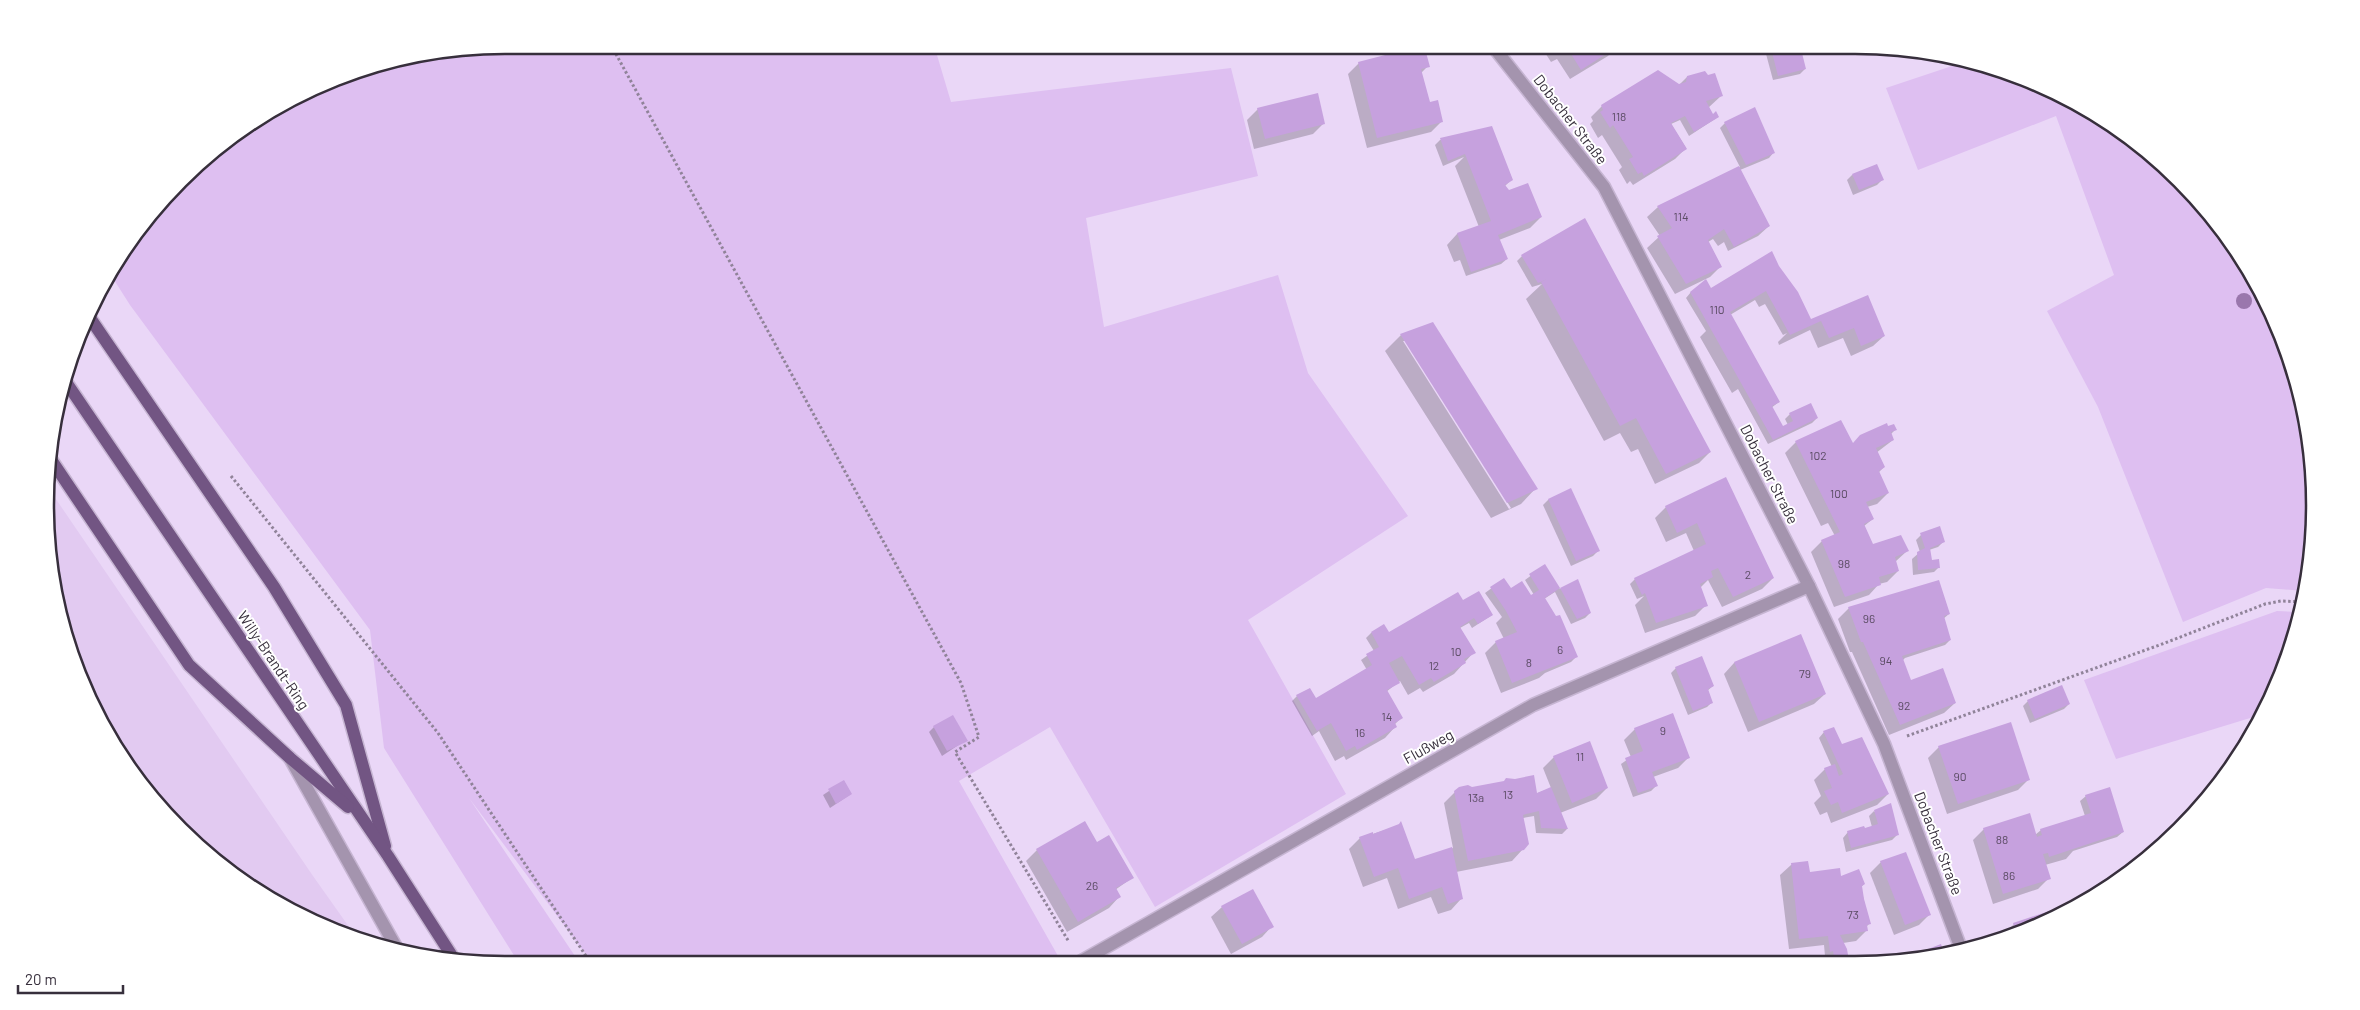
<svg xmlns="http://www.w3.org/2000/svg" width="2360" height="1010" font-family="Barlow,sans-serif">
  <rect width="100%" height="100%" fill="#ead7f7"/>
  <!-- built -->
  <path fill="#e2caf1" d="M 47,486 L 313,876 L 359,941 L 275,904 L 202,851 L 107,735 L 54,594 L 45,505 Z"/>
  <!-- green -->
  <g fill="#debff1">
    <path d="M 505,45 L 934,45 L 951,102 L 1231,68 L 1258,176 L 1086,218 L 1104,327 L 1278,275 L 1308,373 L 1408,516 L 1248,620 L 1346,794 L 1155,907 L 1050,727 L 959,781 L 1062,963 L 594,965 L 469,798 L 581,965 L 520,965 L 384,748 L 370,630 L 130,305 L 109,272 L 202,159 L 275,106 L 357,70 Z"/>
    <path d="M 1961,63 L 2003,70 L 2085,107 L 2159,159 L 2220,225 L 2268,302 L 2299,386 L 2314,475 L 2311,565 L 2305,591 L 2266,588 L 2183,622 L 2098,407 L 2047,311 L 2114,275 L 2056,116 L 1918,170 L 1886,88 Z"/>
    <path d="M 2277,611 L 2300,612 L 2290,653 L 2260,715 L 2116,759 L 2084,680 Z"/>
  </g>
  <!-- shadow -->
  <g fill="#0003" fill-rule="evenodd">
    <path d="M 1540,45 L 1618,45 L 1608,56 L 1570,79 L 1557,59 L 1551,62 Z"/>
    <path d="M 1788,45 L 1799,45 L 1805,69 L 1800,74 L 1773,80 L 1766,54 L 1771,49 Z"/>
    <path d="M 1359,63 L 1428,66 L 1421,73 L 1429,104 L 1442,121 L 1431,132 L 1367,148 L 1348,74 Z"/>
    <path d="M 1687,77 L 1721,96 L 1708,108 L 1712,116 L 1718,117 L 1689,136 L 1680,120 L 1671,124 L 1686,148 L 1675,159 L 1633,185 L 1630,181 L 1627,184 L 1619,170 L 1622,167 L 1602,135 L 1598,138 L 1590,124 L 1593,121 L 1591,117 L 1602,106 L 1679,85 Z"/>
    <path d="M 1258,109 L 1324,123 L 1313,134 L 1254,149 L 1247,120 Z"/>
    <path d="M 1725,123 L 1774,152 L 1769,158 L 1740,170 L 1769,226 L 1758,236 L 1728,251 L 1724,242 L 1718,246 L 1713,239 L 1708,242 L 1721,266 L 1710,277 L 1675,294 L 1647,248 L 1660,236 L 1647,217 L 1658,207 L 1740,167 L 1720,128 Z"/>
    <path d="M 1491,127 L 1512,179 L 1505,186 L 1509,192 L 1541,217 L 1530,228 L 1499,240 L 1507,259 L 1501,264 L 1466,276 L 1460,260 L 1454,262 L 1447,245 L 1457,234 L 1479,227 L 1455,166 L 1464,157 L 1443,166 L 1435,145 L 1440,140 Z"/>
    <path d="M 1852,175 L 1882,180 L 1877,185 L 1853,195 L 1847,180 Z"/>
    <path d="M 1585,220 L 1710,452 L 1699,463 L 1655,484 L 1638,449 L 1631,452 L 1620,433 L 1604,441 L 1526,299 L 1542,284 L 1532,287 L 1517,261 L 1522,256 Z"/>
    <path d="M 1772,253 L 1804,325 L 1867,297 L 1884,336 L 1873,346 L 1851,356 L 1843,338 L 1818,348 L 1810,330 L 1779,345 L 1778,342 L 1787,333 L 1783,335 L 1765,304 L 1759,307 L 1755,300 L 1730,315 L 1779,402 L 1771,408 L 1782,427 L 1788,425 L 1785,419 L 1790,414 L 1817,418 L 1812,423 L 1768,444 L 1738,389 L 1732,393 L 1700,337 L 1706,331 L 1686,298 L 1691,292 L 1711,290 Z"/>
    <path d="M 1432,324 L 1536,488 L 1521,504 L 1491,518 L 1385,351 L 1401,335 ZM 1403,341 L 1406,341 L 1511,508 L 1509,509 Z"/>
    <path d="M 1840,422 L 1852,445 L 1888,427 L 1895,430 L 1891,434 L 1893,440 L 1876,453 L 1884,467 L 1878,473 L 1888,493 L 1877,504 L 1867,507 L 1873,519 L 1864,526 L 1873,546 L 1907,551 L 1895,562 L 1898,571 L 1887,582 L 1879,584 L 1869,595 L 1834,607 L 1811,552 L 1822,541 L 1835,536 L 1828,523 L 1821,526 L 1785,453 L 1796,442 Z"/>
    <path d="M 1726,479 L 1773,578 L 1762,589 L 1722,607 L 1708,580 L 1700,588 L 1706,605 L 1695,616 L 1645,633 L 1635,605 L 1644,596 L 1637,599 L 1630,584 L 1635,579 L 1694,551 L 1686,533 L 1666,542 L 1655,518 L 1666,507 Z"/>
    <path d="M 1571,490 L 1598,551 L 1593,556 L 1571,566 L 1543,505 L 1548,500 Z"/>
    <path d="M 1921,535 L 1943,542 L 1938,547 L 1929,550 L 1931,562 L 1939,567 L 1934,572 L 1913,575 L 1912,559 L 1920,552 L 1916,540 Z"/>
    <path d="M 1544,566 L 1560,589 L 1577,581 L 1590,613 L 1585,618 L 1571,624 L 1555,592 L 1544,599 L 1576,657 L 1571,662 L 1545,673 L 1539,678 L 1501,693 L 1485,653 L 1496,642 L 1504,639 L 1496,623 L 1502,617 L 1485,593 L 1504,579 L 1510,590 L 1531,597 L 1534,595 L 1525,580 Z"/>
    <path d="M 1462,601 L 1492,615 L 1472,628 L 1469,623 L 1460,628 L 1474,652 L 1454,674 L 1423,692 L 1420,688 L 1408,695 L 1400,681 L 1386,692 L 1401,718 L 1394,725 L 1395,727 L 1385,738 L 1346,760 L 1344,756 L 1335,761 L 1319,731 L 1312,736 L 1292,701 L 1297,696 L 1315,700 L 1367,670 L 1361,660 L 1374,651 L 1366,638 L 1371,633 L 1388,634 Z"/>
    <path d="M 1849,608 L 1949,614 L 1943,619 L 1950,640 L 1945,645 L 1905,658 L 1902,661 L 1910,682 L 1955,703 L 1944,713 L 1889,735 L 1852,652 L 1850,652 L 1838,619 Z"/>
    <path d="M 1801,636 L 1825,694 L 1814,704 L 1748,732 L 1724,674 L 1734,663 Z"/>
    <path d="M 1676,668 L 1713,686 L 1707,691 L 1712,702 L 1707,707 L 1688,715 L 1671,673 Z"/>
    <path d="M 2028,701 L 2069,704 L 2064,709 L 2030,723 L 2023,706 Z"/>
    <path d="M 934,727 L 966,740 L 942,756 L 929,732 Z"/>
    <path d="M 1635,729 L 1689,757 L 1678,768 L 1653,777 L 1656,786 L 1651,791 L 1633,797 L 1621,764 L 1631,757 L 1624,740 Z"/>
    <path d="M 1824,732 L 1841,746 L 1888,794 L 1877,805 L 1831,823 L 1827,812 L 1820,815 L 1814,803 L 1821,796 L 1814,780 L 1825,769 L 1832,767 L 1819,738 Z"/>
    <path d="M 1939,747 L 2029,779 L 2018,790 L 1947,814 L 1928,758 Z"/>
    <path d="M 1554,757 L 1607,788 L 1596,799 L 1560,813 L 1567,829 L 1562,834 L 1536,833 L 1534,816 L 1523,818 L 1523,849 L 1512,861 L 1456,872 L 1461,899 L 1451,910 L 1438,914 L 1431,897 L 1398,909 L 1387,878 L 1363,887 L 1349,849 L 1360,838 L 1401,825 L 1414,861 L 1453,848 L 1444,803 L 1455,792 L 1535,794 L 1551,788 L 1543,768 Z"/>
    <path d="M 844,781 L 851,794 L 830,808 L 823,795 Z"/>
    <path d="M 2086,796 L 2123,832 L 2117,837 L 2073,851 L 2066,859 L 2045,865 L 2049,878 L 2038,889 L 1993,904 L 1973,840 L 1984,829 L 2035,835 L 2041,830 L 2085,816 L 2080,801 Z"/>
    <path d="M 1874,811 L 1897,835 L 1892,840 L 1846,852 L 1843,838 L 1848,832 L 1872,827 L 1869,816 Z"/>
    <path d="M 1037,850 L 1132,878 L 1115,890 L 1119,897 L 1109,908 L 1067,932 L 1026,861 Z"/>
    <path d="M 1881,862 L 1930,914 L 1919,925 L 1894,935 L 1870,873 Z"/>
    <path d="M 1807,863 L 1809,874 L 1864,884 L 1861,887 L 1869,924 L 1866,927 L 1866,931 L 1856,941 L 1843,943 L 1848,961 L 1829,961 L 1828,955 L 1825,956 L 1824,945 L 1789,949 L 1780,875 L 1791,865 Z"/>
    <path d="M 2076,904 L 2031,930 L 2004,937 L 2003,935 L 2014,924 Z"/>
    <path d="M 1222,907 L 1272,926 L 1262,937 L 1231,954 L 1211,917 Z"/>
    <path d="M 1940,945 L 1943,954 L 1911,961 L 1915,955 Z"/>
  </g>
  <!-- building -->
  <g fill="#c6a1de">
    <path d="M 1424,45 L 1430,67 L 1421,69 L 1430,102 L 1438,100 L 1443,122 L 1377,138 L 1358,62 Z"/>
    <path d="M 1557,45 L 1620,45 L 1581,70 L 1568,49 L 1562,53 Z"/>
    <path d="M 1783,45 L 1800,45 L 1806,69 L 1778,76 L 1771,48 Z"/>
    <path d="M 1658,70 L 1679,84 L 1686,82 L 1687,76 L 1705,71 L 1708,75 L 1715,73 L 1723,96 L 1706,101 L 1713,114 L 1716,111 L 1719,117 L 1694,132 L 1685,116 L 1671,123 L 1687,149 L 1644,176 L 1642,172 L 1638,174 L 1629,159 L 1633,157 L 1613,125 L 1610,128 L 1600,112 L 1603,110 L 1601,105 Z"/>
    <path d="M 1318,93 L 1325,124 L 1265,139 L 1257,108 Z"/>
    <path d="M 1755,107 L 1775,153 L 1746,165 L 1724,122 Z"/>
    <path d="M 1492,126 L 1513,180 L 1505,185 L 1509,190 L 1528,183 L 1542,217 L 1498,235 L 1508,259 L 1471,272 L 1457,233 L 1491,221 L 1465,154 L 1448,161 L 1440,138 Z"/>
    <path d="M 1877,164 L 1884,180 L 1859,190 L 1852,174 Z"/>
    <path d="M 1739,166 L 1770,226 L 1734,247 L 1724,229 L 1708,240 L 1722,267 L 1686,284 L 1657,236 L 1672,228 L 1657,206 Z"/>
    <path d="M 1585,218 L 1711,452 L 1666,474 L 1636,418 L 1620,426 L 1541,282 L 1547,279 L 1538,283 L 1521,255 Z"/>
    <path d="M 1772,251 L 1779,266 L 1798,292 L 1811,319 L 1868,295 L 1885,336 L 1861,346 L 1854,328 L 1829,338 L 1821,321 L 1790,335 L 1766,291 L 1730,312 L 1780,402 L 1772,406 L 1783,426 L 1793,421 L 1789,413 L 1811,403 L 1818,418 L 1773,440 L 1690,292 L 1706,279 L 1711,288 Z"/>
    <path d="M 1433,322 L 1538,489 L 1507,503 L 1400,334 Z"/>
    <path d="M 1841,420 L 1853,443 L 1860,435 L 1887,423 L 1888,426 L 1894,424 L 1897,430 L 1891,432 L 1894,440 L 1876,448 L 1885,467 L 1879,471 L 1889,493 L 1866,502 L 1874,519 L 1864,524 L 1873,544 L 1901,535 L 1909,551 L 1895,557 L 1899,571 L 1879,577 L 1881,585 L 1845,597 L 1821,540 L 1840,532 L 1795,441 Z"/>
    <path d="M 1726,477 L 1774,578 L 1733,597 L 1718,568 L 1711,571 L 1713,577 L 1700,584 L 1708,606 L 1656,623 L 1645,593 L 1642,595 L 1634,578 L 1706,544 L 1697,523 L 1677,533 L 1665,506 Z"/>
    <path d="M 1571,488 L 1600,551 L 1576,561 L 1548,499 Z"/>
    <path d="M 1940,526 L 1945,542 L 1930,548 L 1932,560 L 1939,559 L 1940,568 L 1918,570 L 1917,552 L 1925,548 L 1920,533 Z"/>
    <path d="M 1545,564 L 1560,588 L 1545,598 L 1556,616 L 1560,615 L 1578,657 L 1512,683 L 1495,641 L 1517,632 L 1506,611 L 1490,587 L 1504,578 L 1511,588 L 1522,581 L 1531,595 L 1539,590 L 1529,574 Z"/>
    <path d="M 1578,579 L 1591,613 L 1577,619 L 1560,588 Z"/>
    <path d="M 1939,580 L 1950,614 L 1944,616 L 1951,640 L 1902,656 L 1911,680 L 1943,668 L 1956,703 L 1900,725 L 1863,642 L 1861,642 L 1848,607 Z"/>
    <path d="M 1479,591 L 1493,615 L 1478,624 L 1474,618 L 1460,627 L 1476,653 L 1464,659 L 1466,663 L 1434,682 L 1431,678 L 1419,685 L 1402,656 L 1389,663 L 1400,683 L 1387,690 L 1403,718 L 1395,723 L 1397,727 L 1357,750 L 1355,746 L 1346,751 L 1331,723 L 1317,731 L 1296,695 L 1310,688 L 1316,698 L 1372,665 L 1366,654 L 1379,647 L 1371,632 L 1384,624 L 1389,632 L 1458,592 L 1463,600 Z"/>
    <path d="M 1801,634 L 1826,694 L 1759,722 L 1734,662 Z"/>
    <path d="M 1702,656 L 1714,686 L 1708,689 L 1713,703 L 1693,711 L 1675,667 Z"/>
    <path d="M 2062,685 L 2070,704 L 2035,719 L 2027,700 Z"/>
    <path d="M 1673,713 L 1690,758 L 1652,772 L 1658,786 L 1638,793 L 1625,758 L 1643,751 L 1634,728 Z"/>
    <path d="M 953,715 L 968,741 L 947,751 L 933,726 Z"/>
    <path d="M 2011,722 L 2030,780 L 1958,804 L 1938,746 Z"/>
    <path d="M 1834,727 L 1842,744 L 1862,737 L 1889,794 L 1842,813 L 1838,802 L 1831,805 L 1824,791 L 1832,788 L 1824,768 L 1835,764 L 1839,776 L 1843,774 L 1823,731 Z"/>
    <path d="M 1590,741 L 1608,788 L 1572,803 L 1553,756 Z"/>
    <path d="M 1534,775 L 1537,793 L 1551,787 L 1568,829 L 1541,828 L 1539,811 L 1526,814 L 1523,815 L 1529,844 L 1524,850 L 1468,861 L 1454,791 L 1459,787 L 1468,785 L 1472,787 L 1504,781 L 1506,778 L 1515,779 Z"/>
    <path d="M 844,780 L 852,794 L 836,804 L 828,789 Z"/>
    <path d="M 2110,787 L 2124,832 L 2049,857 L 2048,853 L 2043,854 L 2051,879 L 2003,894 L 1983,828 L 2030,813 L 2037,837 L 2042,835 L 2040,829 L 2091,813 L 2085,795 Z"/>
    <path d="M 1891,803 L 1899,835 L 1851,848 L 1847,831 L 1864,826 L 1865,828 L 1878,824 L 1874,810 Z"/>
    <path d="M 1085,821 L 1097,842 L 1109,835 L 1134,878 L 1116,888 L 1121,897 L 1078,922 L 1036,849 Z"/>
    <path d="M 1401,821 L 1415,859 L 1452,847 L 1463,899 L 1448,904 L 1442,887 L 1409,899 L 1398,868 L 1374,877 L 1359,837 L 1373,832 L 1373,834 L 1399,824 Z"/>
    <path d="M 1906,852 L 1931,915 L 1905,925 L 1880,861 Z"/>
    <path d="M 1808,861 L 1810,872 L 1840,868 L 1841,876 L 1859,869 L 1865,884 L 1862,886 L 1864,899 L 1871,924 L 1867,925 L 1868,931 L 1840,935 L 1847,949 L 1849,961 L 1835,961 L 1833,951 L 1830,952 L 1828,936 L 1799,939 L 1791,863 Z"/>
    <path d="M 1253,889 L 1274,927 L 1242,944 L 1221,906 Z"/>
    <path d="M 2077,902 L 2031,930 L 2017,934 L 2013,923 Z"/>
    <path d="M 1941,944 L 1944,953 L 1917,961 L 1915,954 Z"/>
  </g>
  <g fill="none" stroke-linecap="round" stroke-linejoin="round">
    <!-- minor casing -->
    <g stroke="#c6b5d2" stroke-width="15">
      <g id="minor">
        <path d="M 1492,45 L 1604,187 L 1809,586 L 1884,744 L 1961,949"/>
        <path d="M 290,758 L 396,947"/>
        <path d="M 1078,963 L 1533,705 L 1809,586"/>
      </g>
    </g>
    <!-- major casing -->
    <g stroke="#c6b5d2" stroke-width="15">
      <g id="major">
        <path d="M 90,318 L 274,587 L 346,705 L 385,846"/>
        <path d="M 66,382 L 388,856 L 452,956"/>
        <path d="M 50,458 L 189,665 L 290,758 L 348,807"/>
      </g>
    </g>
    <!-- path -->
    <g stroke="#908399" stroke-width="3" stroke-dasharray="2.5 2.5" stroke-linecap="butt">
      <path d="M 611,45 L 961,683 L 979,737 L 955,752 L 1069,942"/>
      <path d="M 231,476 L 438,733 L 592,965"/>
      <path d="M 1907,736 L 2165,643 L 2265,604 L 2281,601 L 2302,602"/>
    </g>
    <!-- minor -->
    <use href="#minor" stroke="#a494ae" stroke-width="12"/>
    <!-- major -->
    <use href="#major" stroke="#725583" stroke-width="12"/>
  </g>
  <!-- trees -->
  <circle fill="#9a77ad" cx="2244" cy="301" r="8"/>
  <g text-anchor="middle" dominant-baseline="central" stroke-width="4" stroke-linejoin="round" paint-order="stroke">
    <!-- number labels -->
    <g font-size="12" fill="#5b4c64">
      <text x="1619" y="116">118</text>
      <text x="1681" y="216">114</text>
      <text x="1717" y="309">110</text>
      <text x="1818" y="455">102</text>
      <text x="1839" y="493">100</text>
      <text x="1844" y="563">98</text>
      <text x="1748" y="574">2</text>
      <text x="1869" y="618">96</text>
      <text x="1560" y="649">6</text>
      <text x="1456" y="651">10</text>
      <text x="1886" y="660">94</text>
      <text x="1529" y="662">8</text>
      <text x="1434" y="665">12</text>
      <text x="1805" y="673">79</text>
      <text x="1904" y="705">92</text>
      <text x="1387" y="716">14</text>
      <text x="1663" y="730">9</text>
      <text x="1360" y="732">16</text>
      <text x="1580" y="756">11</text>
      <text x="1960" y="776">90</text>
      <text x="1508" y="794">13</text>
      <text x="1476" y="797">13a</text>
      <text x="2002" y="839">88</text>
      <text x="2009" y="875">86</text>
      <text x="1092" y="885">26</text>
      <text x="1853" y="914">73</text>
    </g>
    <!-- street labels -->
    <g font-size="15" fill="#372f3c" stroke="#fff">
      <text transform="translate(1571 119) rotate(52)">Dobacher Straße</text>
      <text transform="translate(1770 474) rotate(63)">Dobacher Straße</text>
      <text transform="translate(274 660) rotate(56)">Willy-Brandt-Ring</text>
      <text transform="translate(1428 746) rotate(-29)">Flußweg</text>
      <text transform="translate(1939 843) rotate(69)">Dobacher Straße</text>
    </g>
  </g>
  <!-- crop -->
  <path d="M0 0H2360V1010H0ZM505 54H1855A451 451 0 0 1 2306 505V505A451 451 0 0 1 1855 956H505A451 451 0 0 1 54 505V505A451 451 0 0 1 505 54Z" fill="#fff" fill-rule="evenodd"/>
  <path fill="none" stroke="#372f3c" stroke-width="2.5" d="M505 54H1855A451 451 0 0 1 2306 505V505A451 451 0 0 1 1855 956H505A451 451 0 0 1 54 505V505A451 451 0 0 1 505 54Z"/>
  <!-- scale -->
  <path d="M18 985v8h105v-8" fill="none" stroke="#372f3c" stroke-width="2.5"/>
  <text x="25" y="985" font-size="15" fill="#372f3c" stroke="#ffffff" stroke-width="4" paint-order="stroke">20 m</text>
</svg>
